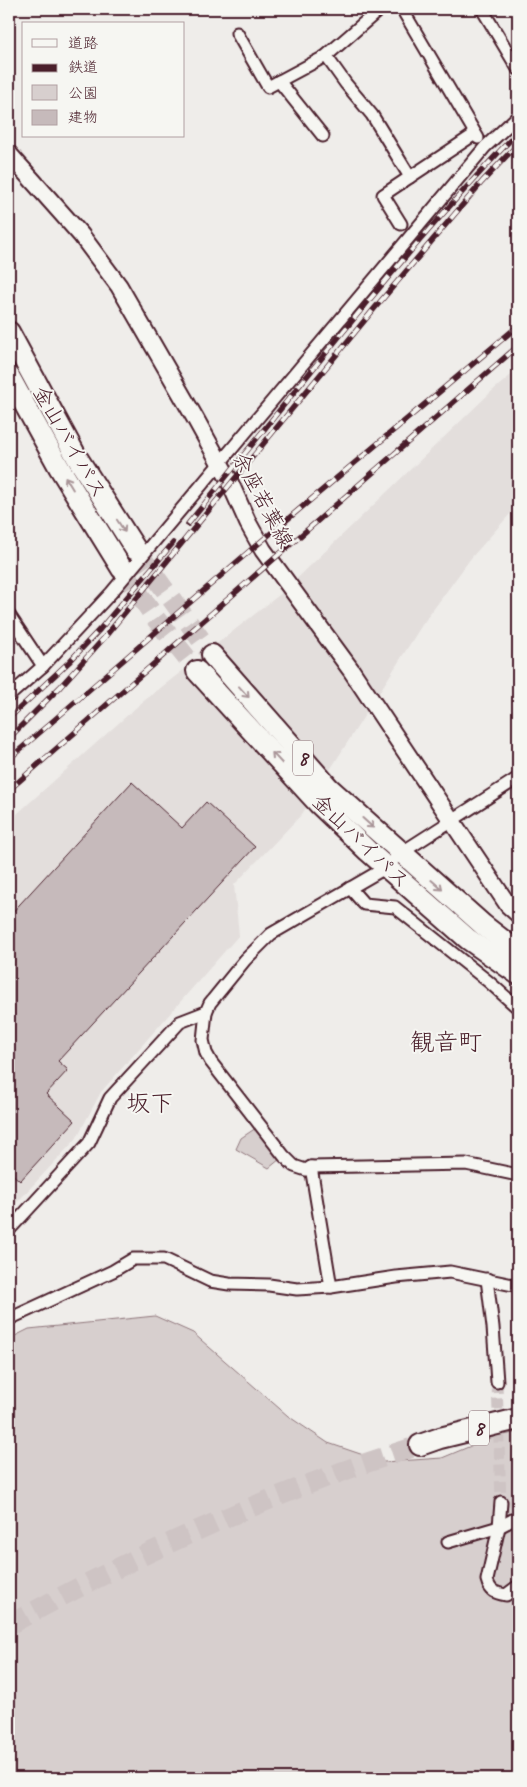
<svg xmlns="http://www.w3.org/2000/svg" width="527" height="1787" font-family="Caveat,'Klee One',sans-serif">
  <rect width="100%" height="100%" fill="#efedea"/>
  <filter id="ink" filterUnits="userSpaceOnUse"><feTurbulence type="fractalNoise" baseFrequency=".02" numOctaves="2"/><feDisplacementMap in="SourceGraphic" scale="10" xChannelSelector="R" yChannelSelector="G"/><feConvolveMatrix kernelMatrix="1 2 1 2 8 2 1 2 1" color-interpolation-filters="sRGB"/></filter>
  <g filter="url(#ink)">
    <!-- built -->
    <path fill="#e3dedc" d="M 518,369 L 518,505 L 471,558 L 422,625 L 302,814 L 234,885 L 239,935 L 101,1092 L 76,1139 L 9,1211 L 9,821 L 140,704 L 283,592 L 491,392 Z"/>
    <!-- green -->
    <g fill="#d7cfce" stroke="#90777c">
      <path d="M 256,1128 L 280,1159 L 269,1168 L 236,1149 L 241,1138 Z"/>
      <path d="M 155,1316 L 193,1333 L 288,1416 L 328,1443 L 384,1462 L 442,1458 L 490,1438 L 518,1432 L 518,1778 L 9,1778 L 9,1339 L 29,1329 Z"/>
    </g>
    <!-- building -->
    <path fill="#c6babb" stroke="#4a1f2b" d="M 132,782 L 182,828 L 206,802 L 255,847 L 58,1061 L 68,1070 L 46,1094 L 75,1121 L 20,1181 L 9,1171 L 9,916 Z"/>
    <g fill="none" stroke-linecap="round" stroke-linejoin="round">
      <!-- street-tunnel -->
      <path stroke="#cec4c4" stroke-width="11" stroke-dasharray="11 5.5" stroke-linecap="butt" d="M 497,1382 L 501,1502"/>
      <!-- highway-tunnel -->
      <g stroke="#cec4c4" stroke-width="20" stroke-dasharray="20 10" stroke-linecap="butt">
        <path d="M 136,550 L 212,655"/>
        <path d="M 122,569 L 156,619 L 197,671"/>
        <path d="M 9,1625 C 115,1566 226,1514 341,1472 C 367,1462 394,1454 420,1445"/>
      </g>
      <!-- street casing -->
      <g stroke="#4a1f2b" stroke-width="15">
        <g id="street">
          <path d="M 402,9 L 478,138"/>
          <path d="M 482,9 L 518,69"/>
          <path d="M 237,33 L 268,87 L 326,56 L 380,9"/>
          <path d="M 326,56 L 346,84 L 372,115 L 410,177 L 475,134"/>
          <path d="M 279,81 L 323,136"/>
          <path d="M 401,224 L 383,195 L 410,177"/>
          <path d="M 9,615 L 43,666"/>
          <path d="M 9,696 L 43,666 L 111,593 L 485,147 L 518,116"/>
          <path d="M 518,778 L 401,853 L 385,868 L 271,934 L 245,960 L 210,1003 L 206,1012 L 203,1040 L 206,1053 L 211,1062 L 284,1156 L 294,1166 L 306,1170 L 311,1167 L 466,1164 L 518,1175"/>
          <path d="M 350,888 L 364,904 L 395,907 L 489,982 L 518,1008"/>
          <path d="M 311,1167 L 331,1287"/>
          <path d="M 9,1230 L 89,1143 L 110,1098 L 180,1022 L 206,1012"/>
          <path d="M 487,1279 L 493,1327 L 497,1382"/>
          <path d="M 9,1319 L 113,1271 L 133,1259 L 164,1259 L 210,1281 L 229,1284 L 269,1285 L 297,1289 L 331,1287 L 396,1277 L 450,1272 L 518,1286"/>
          <path d="M 501,1502 L 499,1527 L 487,1580 C 490,1592 496,1593 506,1595 L 518,1586"/>
          <path d="M 448,1542 L 499,1527 L 518,1517"/>
        </g>
      </g>
      <!-- secondary casing -->
      <g stroke="#4a1f2b" stroke-width="20">
        <path id="secondary" d="M 9,154 L 81,235 L 119,286 L 195,418 L 227,476 L 248,523 L 263,550 L 351,670 L 508,905 L 518,914"/>
      </g>
      <!-- highway casing -->
      <g stroke="#4a1f2b" stroke-width="24">
        <g id="highway">
          <path d="M 9,332 L 76,456 L 136,550"/>
          <path d="M 9,376 L 59,467 L 122,569"/>
          <path d="M 212,655 L 329,788 L 483,925 L 518,952"/>
          <path d="M 197,671 L 318,803 L 368,851 L 468,939 L 518,974"/>
          <path d="M 420,1445 L 440,1438 L 518,1419"/>
        </g>
      </g>
      <!-- street -->
      <use href="#street" stroke="#f6f6f2" stroke-width="11"/>
      <!-- secondary -->
      <use href="#secondary" stroke="#f6f6f2" stroke-width="16"/>
      <!-- highway -->
      <use href="#highway" stroke="#f6f6f2" stroke-width="20"/>
      <!-- rail casing -->
      <g stroke="#4a1f2b" stroke-width="5.5">
        <g id="rail">
          <path d="M 188,524 C 296,391 400,255 518,132"/>
          <path d="M 9,718 L 69,662 L 100,629 L 173,543"/>
          <path d="M 9,738 L 60,687 L 104,638 L 374,309 L 482,182 L 518,144"/>
          <path d="M 9,759 L 246,554 L 518,326"/>
          <path d="M 9,790 L 518,346"/>
        </g>
      </g>
      <!-- rail -->
      <use href="#rail" stroke="#f6f6f2" stroke-width="4" stroke-dasharray="11" stroke-linecap="butt"/>
    </g>
    <!-- one-way arrows -->
    <defs><path id="oneway-shaft" d="M-6 0H5M1.5-3L5.5 0L1.5 3" fill="none" stroke-width="1.6" stroke-linecap="round" stroke-linejoin="round" transform="scale(1.25)"/></defs>
    <g stroke="#a99598">
      <use href="#oneway-shaft" transform="translate(69 483) rotate(-121)"/>
      <use href="#oneway-shaft" transform="translate(121 526) rotate(57)"/>
      <use href="#oneway-shaft" transform="translate(244 692) rotate(48)"/>
      <use href="#oneway-shaft" transform="translate(277 758) rotate(-133)"/>
      <use href="#oneway-shaft" transform="translate(368 823) rotate(42)"/>
      <use href="#oneway-shaft" transform="translate(437 885) rotate(41)"/>
    </g>
  </g>
  <g text-anchor="middle" dominant-baseline="central" stroke-width="4" stroke-linejoin="round" paint-order="stroke">
    <!-- shield labels -->
    <g fill="#f6f6f2" stroke="#7e6067" stroke-width="1">
      <rect x="293" y="740.5" width="20" height="35" rx="4"/>
      <rect x="469" y="1410.5" width="20" height="35" rx="4"/>
    </g>
    <g font-size="20" font-weight="bold" fill="#4a1f2b">
      <text x="303" y="758">8</text>
      <text x="479" y="1428">8</text>
    </g>
    <!-- street labels -->
    <g font-size="21" fill="#4a1f2b" stroke="#f6f6f2">
      <text transform="translate(70 442) rotate(60)">金山バイパス</text>
      <text transform="translate(263 500) rotate(62)">余座若葉線</text>
      <text transform="translate(361 841) rotate(44)">金山バイパス</text>
    </g>
    <!-- quarter labels -->
    <g font-size="24" fill="#4a1f2b" stroke="#f6f6f2">
      <text x="446" y="1042">観音町</text>
      <text x="150" y="1103">坂下</text>
    </g>
  </g>
  <!-- margin -->
  <rect width="527" height="1787" fill="none" stroke="#f6f6f2" stroke-width="30"/>
  <rect x="15" y="15" width="497" height="1757" fill="none" stroke="#4a1f2b" stroke-width="2" filter="url(#ink)"/>
  <!-- legend -->
  <rect x="22" y="22" width="162" height="115" fill="#f6f6f2" stroke="#b1a0a2"/>
  <rect x="32" y="39" width="25" height="8" fill="#f6f6f2" stroke="#b1a0a2"/>
  <text x="68" y="48" font-size="15" fill="#4a1f2b">道路</text>
  <rect x="32" y="64" width="25" height="8" fill="#4a1f2b" stroke="#b1a0a2"/>
  <text x="68" y="72" font-size="15" fill="#4a1f2b">鉄道</text>
  <rect x="32" y="85" width="25" height="15" fill="#d7cfce" stroke="#b1a0a2"/>
  <text x="68" y="98" font-size="15" fill="#4a1f2b">公園</text>
  <rect x="32" y="110" width="25" height="15" fill="#c6babb" stroke="#b1a0a2"/>
  <text x="68" y="122" font-size="15" fill="#4a1f2b">建物</text>
</svg>
